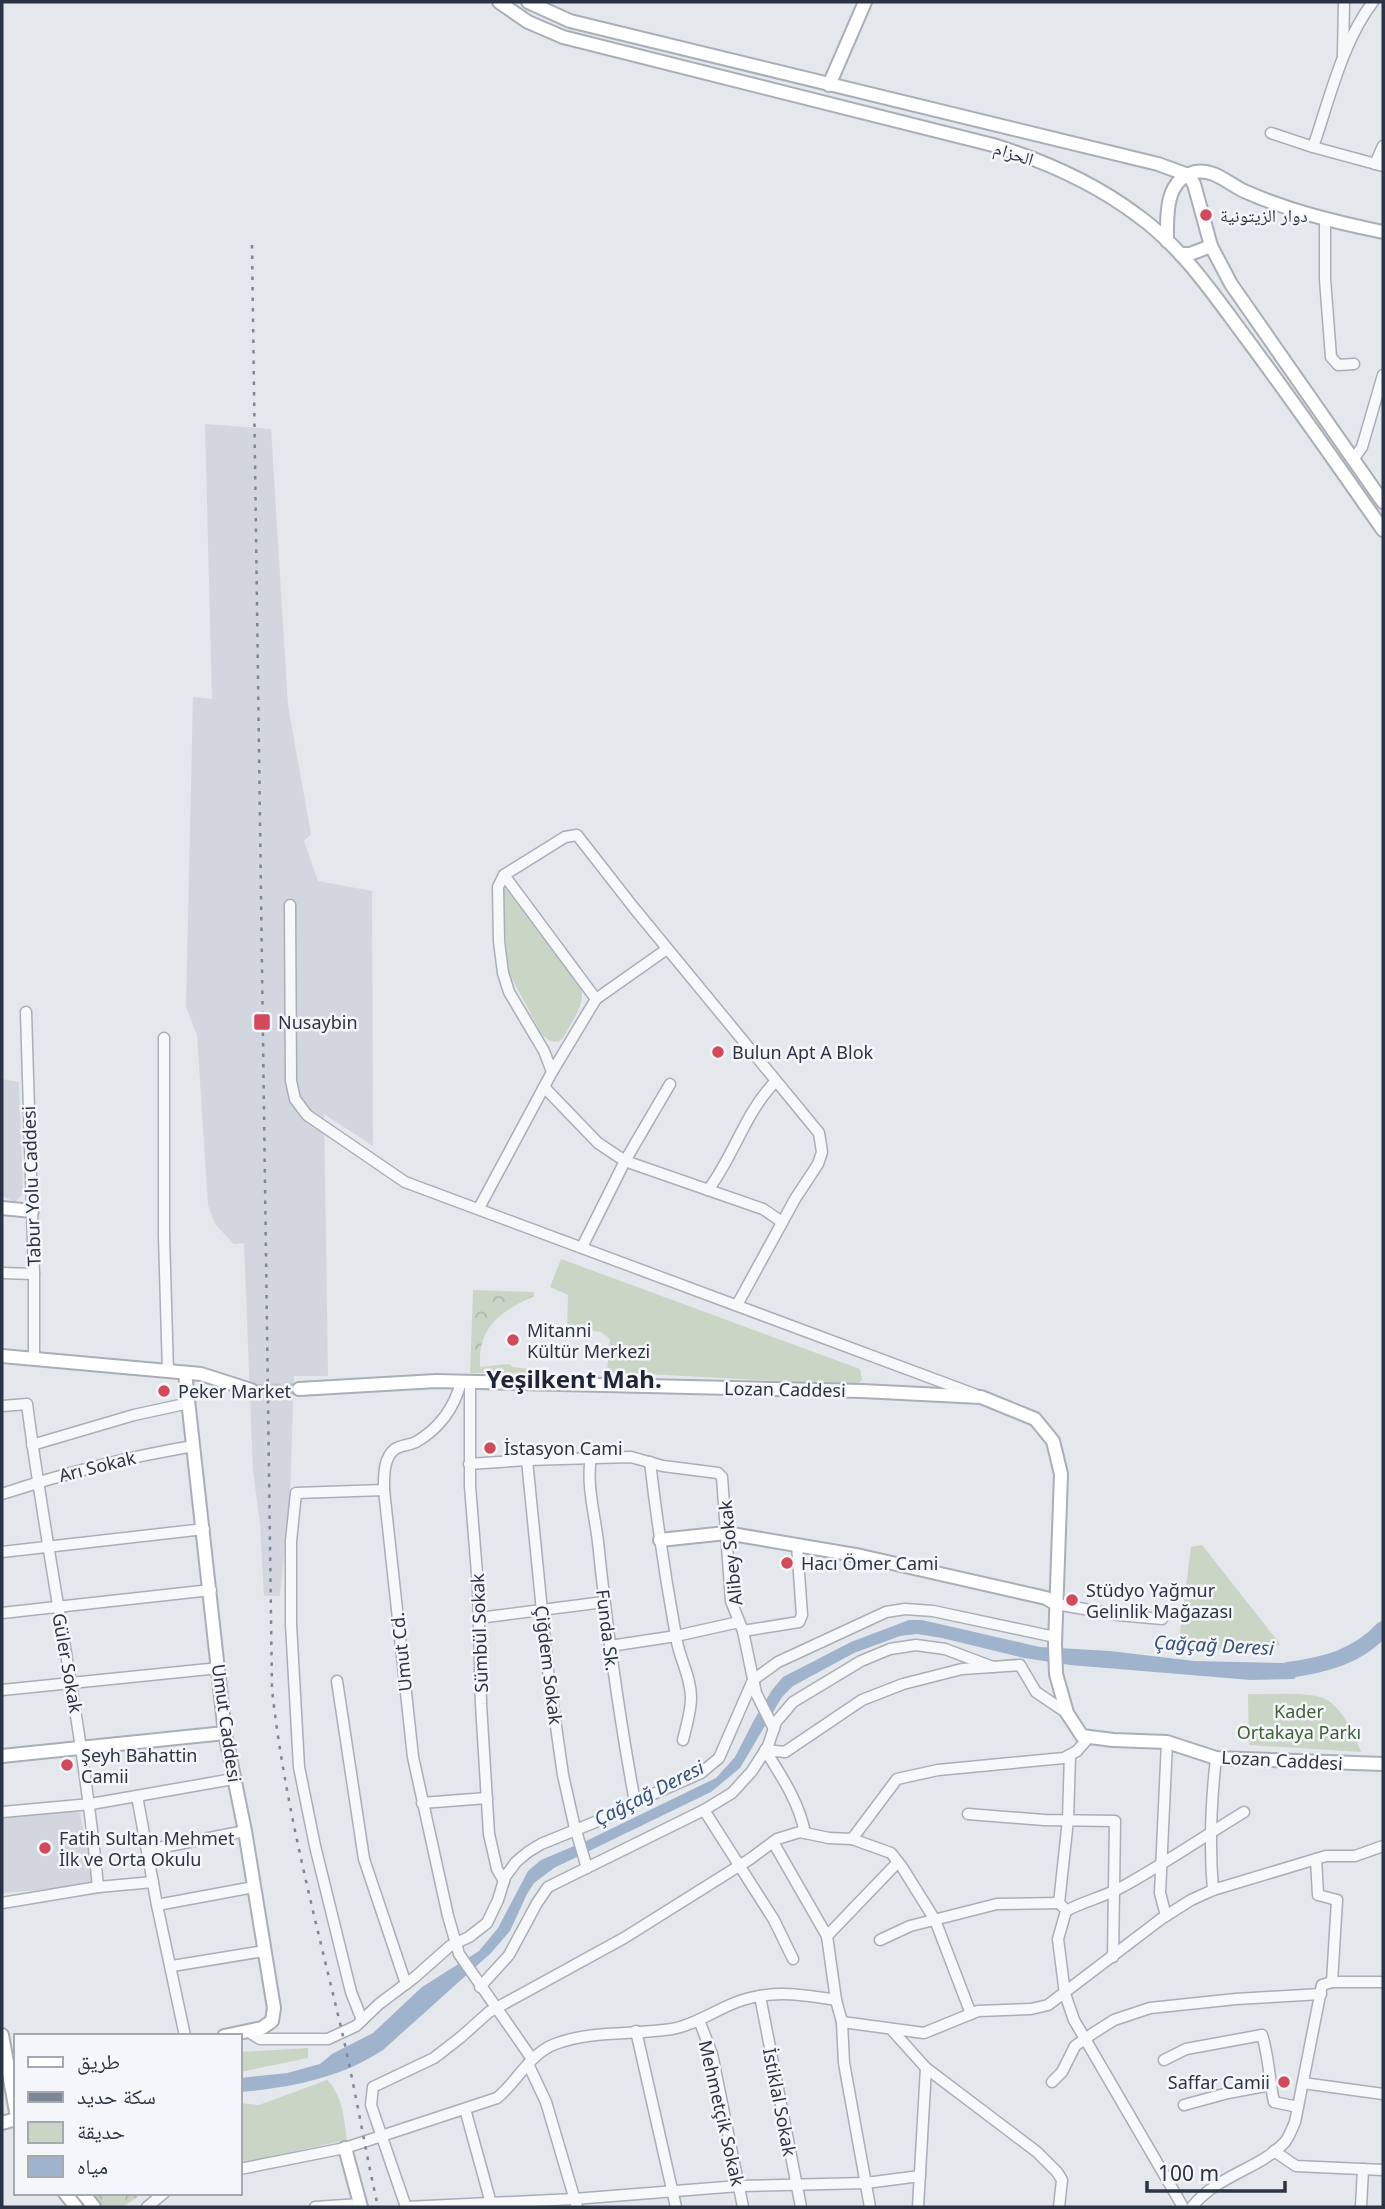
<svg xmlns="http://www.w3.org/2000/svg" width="1385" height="2209" font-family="'Noto Sans','Noto Naskh Arabic',sans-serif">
  <defs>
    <pattern id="forest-crowns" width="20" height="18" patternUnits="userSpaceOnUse" patternTransform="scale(1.75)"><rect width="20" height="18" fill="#c9d6c5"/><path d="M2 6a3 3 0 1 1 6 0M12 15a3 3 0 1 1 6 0" fill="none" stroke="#adb8ab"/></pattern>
  </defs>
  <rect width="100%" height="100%" fill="#e4e7ec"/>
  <!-- built -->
  <g fill="#d2d6de">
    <path d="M 205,424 L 271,429 L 288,706 L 311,834 L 304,841 L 318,881 L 372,891 L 373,1146 L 324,1114 L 328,1376 L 294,1376 L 290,1493 L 280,1596 L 264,1596 L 260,1524 L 253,1471 L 244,1243 L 234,1244 L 215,1224 L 208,1205 L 197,1035 L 186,1007 L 193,697 L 212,699 Z"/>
    <path d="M 2,1079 L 19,1082 L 23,1194 L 15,1202 L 2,1196 Z"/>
    <path d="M 74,1810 L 80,1813 L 95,1885 L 3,1893 L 2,1818 Z"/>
  </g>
  <!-- forest -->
  <g fill="url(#forest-crowns)">
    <path d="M 473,1290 L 534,1292 L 534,1296 C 500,1312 478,1326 480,1367 L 509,1364 L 513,1367 L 545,1371 L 545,1374 L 470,1373 Z"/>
    <path d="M 91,2193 L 143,2193 L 123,2207 L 98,2207 Z"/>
  </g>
  <!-- park -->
  <g fill="#c9d6c5">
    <path d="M 504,889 L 506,889 L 581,987 C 586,1005 571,1022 563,1038 L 558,1042 L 550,1041 L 542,1035 L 509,973 L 501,893 Z"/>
    <path d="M 561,1259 L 860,1369 L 862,1380 L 857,1385 L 607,1372 L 610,1339 L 601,1332 L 567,1328 L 568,1295 L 550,1287 Z"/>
    <path d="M 1202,1545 L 1280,1644 L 1269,1650 L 1178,1648 L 1191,1547 Z"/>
    <path d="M 1248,1694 C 1268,1695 1314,1690 1329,1701 C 1345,1713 1355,1735 1361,1752 L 1249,1745 Z"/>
    <path d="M 308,2048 L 308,2058 L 240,2072 L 240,2052 Z"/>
    <path d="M 327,2080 C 343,2095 344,2120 347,2140 L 240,2163 L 240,2103 L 259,2105 Z"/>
  </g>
  <!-- water -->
  <path fill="#9fb4cc" d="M 909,1620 L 922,1620 L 1040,1647 L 1110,1651 L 1194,1661 L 1284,1663 L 1307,1666 L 1294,1679 L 1251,1680 L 1070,1665 L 1024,1658 L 942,1638 L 917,1634 L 900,1636 L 854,1653 L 793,1686 L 782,1697 L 740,1768 L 711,1792 L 554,1868 L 534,1883 L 527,1894 L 510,1931 L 491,1953 L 383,2050 C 341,2078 289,2088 240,2092 L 240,2078 L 287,2073 L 320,2064 L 332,2054 L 373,2033 L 422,1987 L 479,1951 L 498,1928 L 528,1871 L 541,1860 L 586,1841 L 716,1778 L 735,1757 L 754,1720 L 772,1690 L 783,1677 L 851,1642 Z"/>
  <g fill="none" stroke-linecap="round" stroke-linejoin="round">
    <!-- river -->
    <path stroke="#9fb4cc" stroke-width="16" d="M 1288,1670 C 1325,1665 1357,1657 1383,1629"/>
    <!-- secondary-tunnel -->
    <path stroke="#bfc3cb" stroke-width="12" stroke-dasharray="12 6" stroke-linecap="butt" d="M 251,1390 L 299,1389"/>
    <!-- street casing -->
    <g stroke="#a9aeb7" stroke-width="13">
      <g id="street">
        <path d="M 1343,55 L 1344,2"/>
        <path d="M 1271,133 L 1313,147 L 1383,166"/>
        <path d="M 1313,147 C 1329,101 1343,40 1373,2"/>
        <path d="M 1375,164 L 1383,146"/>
        <path d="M 1325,220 L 1325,279 L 1331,357 L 1338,365 L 1354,364"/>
        <path d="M 1353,460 L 1362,447 L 1383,375"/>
        <path d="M 504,875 L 596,999"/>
        <path d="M 290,905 L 291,1081 L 295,1099 L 307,1115 L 405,1182 L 974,1394"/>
        <path d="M 26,1012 L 34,1274 L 34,1359"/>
        <path d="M 164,1038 L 164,1236 L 168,1372"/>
        <path d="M 552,1072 L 544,1051 L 509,992 L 503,973 L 499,941 L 498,887 L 504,875 L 565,837 L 577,835 L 634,908 L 819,1133 L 822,1152 L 818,1164 L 795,1199 L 737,1305"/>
        <path d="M 544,1087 L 598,1143 L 625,1161 L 763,1209 L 782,1222"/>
        <path d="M 708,1190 C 734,1156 745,1112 776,1081"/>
        <path d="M 479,1208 L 552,1072 L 596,999 L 667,949"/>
        <path d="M 582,1247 L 625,1161 L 670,1084"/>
        <path d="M 2,1273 L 34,1274"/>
        <path d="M 461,1382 C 454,1409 440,1428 416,1442 C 410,1445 401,1445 395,1449 C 383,1458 384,1477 384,1490 L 413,1757 L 448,1916 L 459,1954 L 532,2059"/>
        <path d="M 470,1382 L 470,1486 L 478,1586 L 481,1704 L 489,1834 L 497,1869 L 504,1881"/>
        <path d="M 2,1406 L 27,1404 C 48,1566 83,1725 98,1887"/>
        <path d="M 32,1445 L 134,1415 L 189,1403"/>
        <path d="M 591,1457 C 586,1484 595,1516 598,1542 C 607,1629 619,1716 635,1802"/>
        <path d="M 527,1460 L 548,1671 L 563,1775 L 574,1824 L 587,1868"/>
        <path d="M 650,1462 C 657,1522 666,1582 677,1642 C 681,1662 691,1678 691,1698 C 691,1712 686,1727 683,1740"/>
        <path d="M 469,1464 L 527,1460 L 631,1457 L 663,1466 L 718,1473 L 722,1477 L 731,1601 L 743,1631 L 756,1693 L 774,1729"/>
        <path d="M 2,1494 C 65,1473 128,1457 193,1446"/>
        <path d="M 2,1552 L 204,1529"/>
        <path d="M 1056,1604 L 1118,1615 L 1162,1619"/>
        <path d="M 2,1613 L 211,1590"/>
        <path d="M 479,1618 L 604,1602"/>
        <path d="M 743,1631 L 799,1622 L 802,1615 L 797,1545"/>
        <path d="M 610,1646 L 676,1636 L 739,1622"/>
        <path d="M 337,1681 L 364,1859 L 406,1984"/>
        <path d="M 2,1690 L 219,1668"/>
        <path d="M 137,1796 L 157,1905 L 185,2036"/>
        <path d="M 422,1803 L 487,1798"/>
        <path d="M 704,1810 L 774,1920 L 793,1959"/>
        <path d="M 2,1812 L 91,1804 L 233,1779"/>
        <path d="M 968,1814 L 1044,1820 L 1115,1821 L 1113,1957"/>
        <path d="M 805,1833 C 799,1802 782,1777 765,1750 L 785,1752 L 862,1700 L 903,1684 L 962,1669 L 1020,1665 L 1036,1692 L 1067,1713"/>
        <path d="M 852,1839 L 891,1853 L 902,1867 L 935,1920 L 971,2014"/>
        <path d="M 773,1842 L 827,1936 L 836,2000 L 842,2022 L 844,2063 L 870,2207"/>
        <path d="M 148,1850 L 245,1831"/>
        <path d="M 1213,1890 C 1209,1845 1211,1802 1216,1758"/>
        <path d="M 2,1903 L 98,1887 L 153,1882"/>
        <path d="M 157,1905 L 254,1887"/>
        <path d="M 1063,1907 L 1059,1903 L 1068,1820 L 1070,1755"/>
        <path d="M 1166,1916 L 1160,1893 L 1167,1742"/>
        <path d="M 827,1936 L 898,1862"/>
        <path d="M 880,1940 L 910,1926 L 997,1904 L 1059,1903"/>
        <path d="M 172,1966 L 264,1951"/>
        <path d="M 1332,1982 L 1383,1982"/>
        <path d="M 480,1987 L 509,1955 L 537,1903 L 548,1887 L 704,1810 L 732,1793 L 752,1771 L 768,1746 L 776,1722 L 793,1702 L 861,1661 L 890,1649 L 916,1645 L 945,1649 L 993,1667"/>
        <path d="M 760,1996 L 801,2207"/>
        <path d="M 362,2020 L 351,1992 L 315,1846 L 299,1767 L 291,1624 L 291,1541 L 296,1493 L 384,1490"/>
        <path d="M 699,2020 L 712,2054 L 743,2207"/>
        <path d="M 842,2022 L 924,2033 L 978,2011 L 1031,2009 L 1048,2005 L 1161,1919 L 1191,1900 L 1213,1890 L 1326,1856 L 1355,1856 L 1383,1846"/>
        <path d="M 891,2029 L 926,2068 L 1037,2152 L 1057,2172 L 1062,2180 L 1059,2207"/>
        <path d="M 247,2031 L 260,2039 L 328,2039 L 356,2026 L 379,2004 L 415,1977 L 450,1946 L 469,1937 L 487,1923 L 498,1900 L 505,1877 L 516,1862 L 528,1852 L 541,1844 L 610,1816 L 635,1802 L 701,1773 L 719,1758 L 753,1680 L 778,1662 L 886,1612 L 905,1609 L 933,1611 L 1055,1637"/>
        <path d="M 636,2031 L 676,2207"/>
        <path d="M 1164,2060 L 1186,2049 L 1262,2035 C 1269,2057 1269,2079 1274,2102 L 1298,2107"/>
        <path d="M 528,2064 L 546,2102 L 577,2207"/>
        <path d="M 1052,2082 L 1062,2072 L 1075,2046 L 1092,2034 L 1114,2020 L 1150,2008 L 1236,1999 L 1321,1994"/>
        <path d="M 1303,2083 L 1383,2094"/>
        <path d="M 1184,2105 L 1228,2093 L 1270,2085"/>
        <path d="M 465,2109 L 492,2207"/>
        <path d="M 1274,2151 L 1296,2166 L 1383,2170"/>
        <path d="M 240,2169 L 345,2148 L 497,2098 C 518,2081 529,2054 555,2044 C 592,2030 634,2035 672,2029 C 699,2024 720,2006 746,1999 C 776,1990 806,1995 836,2000"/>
        <path d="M 147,2207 L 164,2193"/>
        <path d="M 315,2207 L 360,2204"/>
        <path d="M 406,2207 L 371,2105 L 373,2087 L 434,2058 L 461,2037 L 489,2012 L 624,1938 L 750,1859 L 777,1839 L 800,1832 L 829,1838 L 852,1839 L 897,1779 L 938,1770 L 1064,1758 L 1077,1751 L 1089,1737"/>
        <path d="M 406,2207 L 574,2199 L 739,2186 L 866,2183 L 920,2176"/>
        <path d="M 918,2207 L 926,2068"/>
        <path d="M 1183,2207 L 1074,2020 L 1065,1994 L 1058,1939 L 1066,1911 C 1084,1901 1104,1897 1122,1887 C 1164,1864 1203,1837 1244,1812"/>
        <path d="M 1192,2207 C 1217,2175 1260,2169 1285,2142 C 1289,2137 1292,2129 1295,2122 L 1322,1985 L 1332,1982 L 1337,1900 L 1318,1895 L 1316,1859"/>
        <path d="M 1361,2207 L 1363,2169"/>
      </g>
    </g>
    <!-- secondary casing -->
    <g stroke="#a9aeb7" stroke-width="16">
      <g id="secondary">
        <path d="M 499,2 L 528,22 L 563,37 L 993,145 C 1045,161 1093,182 1137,215 C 1182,247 1214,295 1246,338 C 1293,401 1338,466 1383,530"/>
        <path d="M 528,2 L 570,21 L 1158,164 L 1188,175 L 1194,184 L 1211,246 L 1231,284 L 1383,502"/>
        <path d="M 829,85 L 865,2"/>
        <path d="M 1167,241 C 1167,217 1164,180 1195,172 C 1213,168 1229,184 1244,191 C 1289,211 1335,222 1383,232"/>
        <path d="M 1180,254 L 1190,254 L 1211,246"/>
        <path d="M 2,1208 L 32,1211"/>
        <path d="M 2,1356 L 201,1374 L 251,1390"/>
        <path d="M 185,1373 L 225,1733 L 245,1831 L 274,2008 L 272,2021 L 262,2028 L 224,2036"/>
        <path d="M 299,1389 L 436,1381 L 862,1391 L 981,1397 L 1035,1419 L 1053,1441 L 1061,1474 L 1055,1644 L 1056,1674 L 1067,1713 L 1082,1736 L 1113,1740 L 1167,1742 L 1216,1758 L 1383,1764"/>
        <path d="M 660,1540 L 726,1533 L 861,1556 L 1046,1598 L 1056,1604"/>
        <path d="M 2,1756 L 225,1733"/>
        <path d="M 2,2035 L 16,2112"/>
        <path d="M 2,2123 L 16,2119"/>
        <path d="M 345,2148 L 361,2207"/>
        <path d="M 65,2193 L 76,2207"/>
        <path d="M 83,2193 L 94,2207"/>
      </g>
    </g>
    <!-- street -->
    <use href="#street" stroke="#f7f8fa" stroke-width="10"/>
    <!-- secondary -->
    <use href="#secondary" stroke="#fff" stroke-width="12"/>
    <!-- rail -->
    <path stroke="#7d8696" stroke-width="2.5" stroke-dasharray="3.5 7" stroke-linecap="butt" d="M 252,245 L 272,1689 C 284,1801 313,1910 339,2019 C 354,2081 364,2145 378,2207"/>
  </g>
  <!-- markers -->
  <g fill="#d1495b" stroke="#f4f6f9" stroke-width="2.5">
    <circle cx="1206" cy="215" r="7"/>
    <rect x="253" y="1013" width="18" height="18" rx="3.5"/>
    <circle cx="718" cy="1052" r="7"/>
    <circle cx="513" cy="1340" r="7"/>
    <circle cx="164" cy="1391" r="7"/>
    <circle cx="490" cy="1448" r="7"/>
    <circle cx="787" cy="1563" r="7"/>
    <circle cx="1072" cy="1600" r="7"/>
    <circle cx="67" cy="1765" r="7"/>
    <circle cx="45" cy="1848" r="7"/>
    <circle cx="1284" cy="2082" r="7"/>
  </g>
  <g text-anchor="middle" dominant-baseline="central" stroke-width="5" stroke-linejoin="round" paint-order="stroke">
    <!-- street labels -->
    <g font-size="18" fill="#2b3445" stroke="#f4f6f9">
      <text transform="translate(1014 153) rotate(18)">الحزام</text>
      <text transform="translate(31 1186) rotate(-92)">Tabur Yolu Caddesi</text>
      <text transform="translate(785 1389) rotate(1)">Lozan Caddesi</text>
      <text transform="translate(97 1466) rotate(-14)">Arı Sokak</text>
      <text transform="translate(730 1553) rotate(-96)">Alibey Sokak</text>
      <text transform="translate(608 1630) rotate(83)">Funda Sk.</text>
      <text transform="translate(479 1633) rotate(-92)">Sümbül Sokak</text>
      <text transform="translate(401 1652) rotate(-96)">Umut Cd.</text>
      <text transform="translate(68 1663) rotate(80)">Güler Sokak</text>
      <text transform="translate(549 1665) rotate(83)">Çiğdem Sokak</text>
      <text transform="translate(227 1723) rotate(82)">Umut Caddesi</text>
      <text transform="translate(1282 1760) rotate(3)">Lozan Caddesi</text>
      <text transform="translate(780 2102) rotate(79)">İstiklal Sokak</text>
      <text transform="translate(722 2113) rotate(77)">Mehmetçik Sokak</text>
    </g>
    <!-- poi labels -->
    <g font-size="18" fill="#2b3445" stroke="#f4f6f9" text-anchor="start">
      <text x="1220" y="215">دوار الزيتونية</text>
      <text x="278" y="1022">Nusaybin</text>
      <text x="732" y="1052">Bulun Apt A Blok</text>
      <text x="527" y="1330">Mitanni<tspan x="527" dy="21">Kültür Merkezi</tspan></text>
      <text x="178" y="1391">Peker Market</text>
      <text x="504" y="1448">İstasyon Cami</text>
      <text x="801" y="1563">Hacı Ömer Cami</text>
      <text x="1086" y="1590">Stüdyo Yağmur<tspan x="1086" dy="21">Gelinlik Mağazası</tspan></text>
      <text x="81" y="1755">Şeyh Bahattin<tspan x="81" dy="21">Camii</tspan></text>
      <text x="59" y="1838">Fatih Sultan Mehmet<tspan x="59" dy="21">İlk ve Orta Okulu</tspan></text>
      <text x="1270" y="2082" text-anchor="end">Saffar Camii</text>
    </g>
    <!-- park labels -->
    <g font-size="18" fill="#3f6138" stroke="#f4f6f9">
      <text x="1299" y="1711">Kader<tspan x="1299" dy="21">Ortakaya Parkı</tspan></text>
    </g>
    <!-- water labels -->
    <g font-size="19" font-style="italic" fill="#34527a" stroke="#f4f6f9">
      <text transform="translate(1214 1645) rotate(3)">Çağçağ Deresi</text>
      <text transform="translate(649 1793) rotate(-27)">Çağçağ Deresi</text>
    </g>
    <!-- district labels -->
    <g font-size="24" font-weight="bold" fill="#1d2536" stroke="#f4f6f9">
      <text x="574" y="1378">Yeşilkent Mah.</text>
    </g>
  </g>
  <!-- border -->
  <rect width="1385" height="2209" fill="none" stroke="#2b3445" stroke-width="7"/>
  <!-- legend -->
  <rect x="14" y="2034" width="228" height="161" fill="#f4f6f9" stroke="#a4a8b1" stroke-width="2"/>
  <rect x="28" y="2057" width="35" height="10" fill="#ffffff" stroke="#a4a8b1" stroke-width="2"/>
  <text x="77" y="2069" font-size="21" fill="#2b3445">طريق</text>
  <rect x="28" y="2092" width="35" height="10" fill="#7d8696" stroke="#a4a8b1" stroke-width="2"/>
  <text x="77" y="2104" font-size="21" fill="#2b3445">سكة حديد</text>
  <rect x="28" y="2122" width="35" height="21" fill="#c9d6c5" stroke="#a4a8b1" stroke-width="2"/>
  <text x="77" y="2139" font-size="21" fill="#2b3445">حديقة</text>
  <rect x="28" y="2156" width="35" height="21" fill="#9fb4cc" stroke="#a4a8b1" stroke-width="2"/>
  <text x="77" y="2174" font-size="21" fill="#2b3445">مياه</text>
  <!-- scale -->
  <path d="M1147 2181v10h138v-10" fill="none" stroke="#2b3445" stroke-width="3.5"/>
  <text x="1158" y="2181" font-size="21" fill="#2b3445" stroke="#f4f6f9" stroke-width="5" paint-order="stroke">100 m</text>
</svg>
